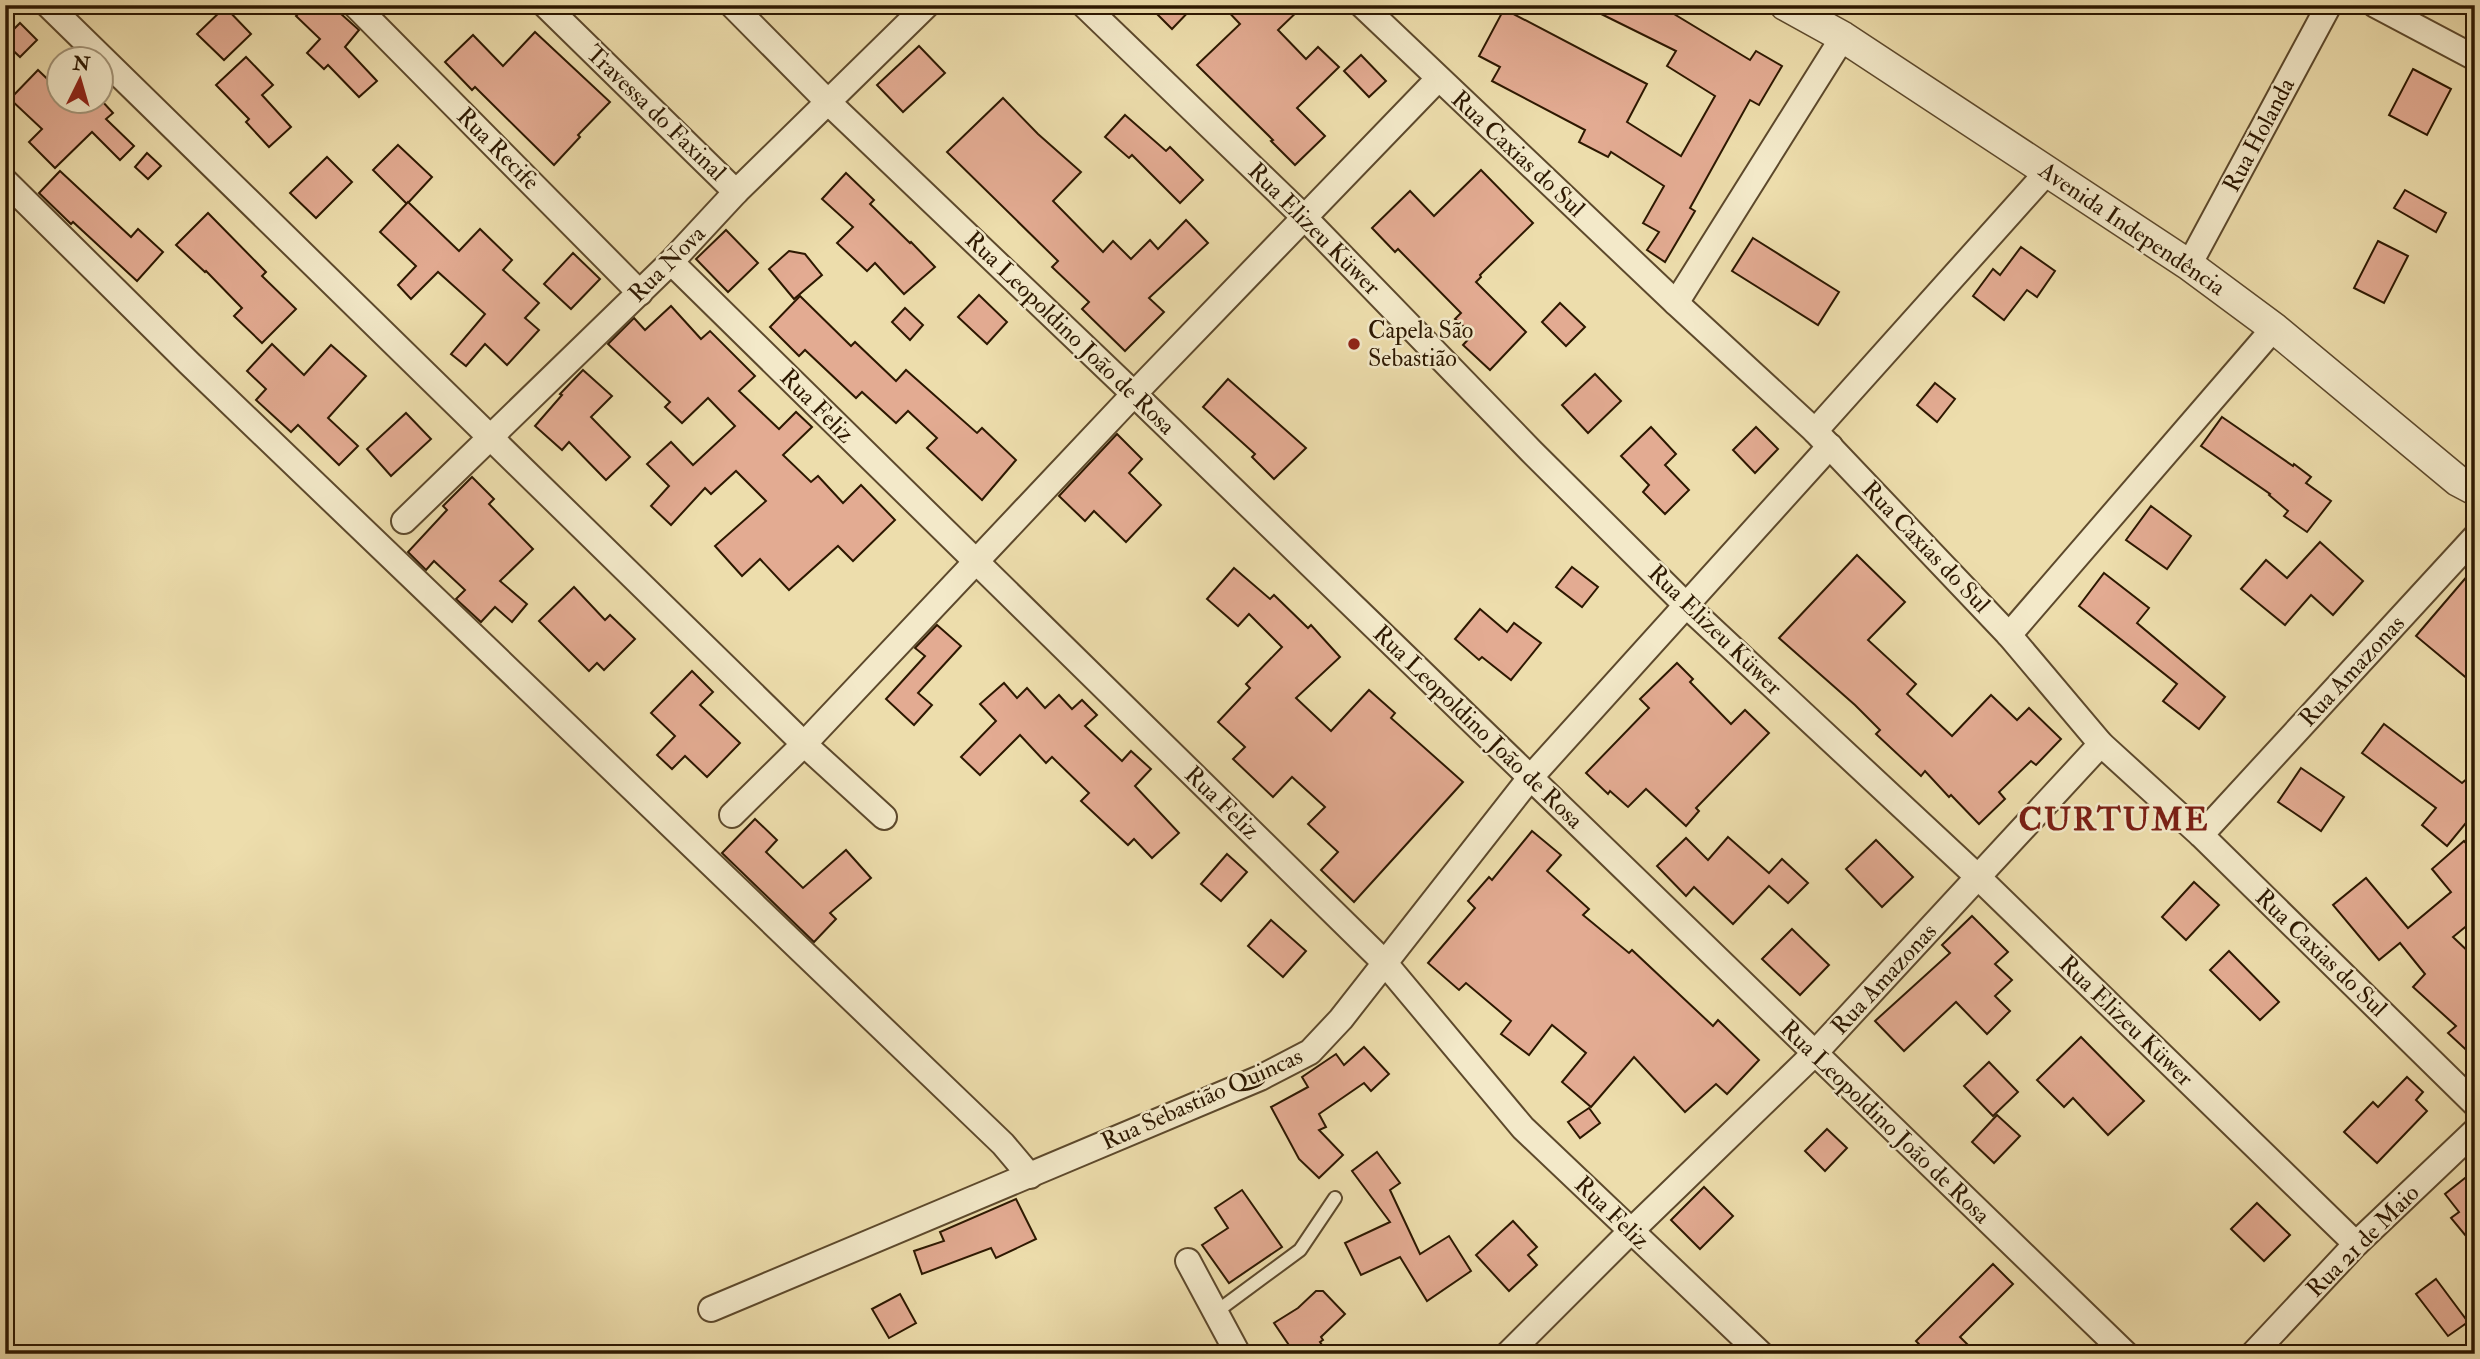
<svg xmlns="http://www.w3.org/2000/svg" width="2480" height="1359" font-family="'IM FELL Double Pica',serif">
  <rect width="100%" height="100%" fill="#edddac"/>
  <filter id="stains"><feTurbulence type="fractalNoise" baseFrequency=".00286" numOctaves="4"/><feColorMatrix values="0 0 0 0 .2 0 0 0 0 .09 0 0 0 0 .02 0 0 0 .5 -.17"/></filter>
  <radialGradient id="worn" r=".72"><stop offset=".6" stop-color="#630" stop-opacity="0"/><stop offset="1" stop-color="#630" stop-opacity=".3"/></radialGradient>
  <!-- building -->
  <g fill="#e3ab92" stroke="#2d1801" stroke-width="2">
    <path d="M 307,5 L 331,5 L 359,30 L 345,47 L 377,81 L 359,97 L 328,65 L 324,69 L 307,53 L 320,39 L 296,16 Z"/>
    <path d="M 1148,5 L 1195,5 L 1172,29 Z"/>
    <path d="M 1222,5 L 1304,5 L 1278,30 L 1306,59 L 1318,47 L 1339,67 L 1297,108 L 1325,136 L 1295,165 L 1271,141 L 1273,140 L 1197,65 L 1240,24 Z"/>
    <path d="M 1583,5 L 1659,5 L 1750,60 L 1756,51 L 1782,66 L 1759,105 L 1750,100 L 1690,208 L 1695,211 L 1665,262 L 1647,250 L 1659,232 L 1643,223 L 1664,186 L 1611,152 L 1608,157 L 1579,142 L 1585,130 L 1492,81 L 1500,67 L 1479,56 L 1504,9 L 1647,84 L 1627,122 L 1681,156 L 1715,96 L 1667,66 L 1676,51 Z"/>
    <path d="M 225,7 L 251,34 L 224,60 L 197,34 Z"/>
    <path d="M 20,23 L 37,40 L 20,57 L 5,43 L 5,38 Z"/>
    <path d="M 535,32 L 610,102 L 578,135 L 580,137 L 554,165 L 475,87 L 472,90 L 445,62 L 473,35 L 503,66 Z"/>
    <path d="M 919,46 L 945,73 L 903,112 L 877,85 Z"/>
    <path d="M 1361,55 L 1386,81 L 1369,97 L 1344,71 Z"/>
    <path d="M 246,57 L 273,85 L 262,95 L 291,127 L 269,147 L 246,122 L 249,119 L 216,85 Z"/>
    <path d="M 2413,69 L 2451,89 L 2427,135 L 2389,115 Z"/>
    <path d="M 38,70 L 60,91 L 60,102 L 71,102 L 80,111 L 90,102 L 102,101 L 113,113 L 106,119 L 134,146 L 120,160 L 92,132 L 55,168 L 29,142 L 42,129 L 10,99 Z"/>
    <path d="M 1003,98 L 1038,134 L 1081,172 L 1053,201 L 1103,252 L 1113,241 L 1131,259 L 1150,240 L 1158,249 L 1186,220 L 1208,243 L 1149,298 L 1164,312 L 1125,351 L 1082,309 L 1089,302 L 1052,267 L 1058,261 L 947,152 Z"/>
    <path d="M 1125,115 L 1166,151 L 1170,147 L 1203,180 L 1180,203 L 1132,155 L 1129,158 L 1105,137 Z"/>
    <path d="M 398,145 L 432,177 L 407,204 L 373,170 Z"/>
    <path d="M 147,153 L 161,166 L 148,179 L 135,167 Z"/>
    <path d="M 327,157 L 352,182 L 316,218 L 290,193 Z"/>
    <path d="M 1481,170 L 1533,223 L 1480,275 L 1481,277 L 1476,282 L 1526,332 L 1490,370 L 1463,345 L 1473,334 L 1455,319 L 1461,313 L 1398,249 L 1395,252 L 1372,228 L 1410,191 L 1434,216 Z"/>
    <path d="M 60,171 L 131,237 L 138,229 L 163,252 L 137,281 L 73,222 L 71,224 L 39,193 Z"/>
    <path d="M 846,173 L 874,200 L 870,204 L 910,243 L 911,242 L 935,267 L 904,294 L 875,263 L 867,271 L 837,243 L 853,227 L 822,199 Z"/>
    <path d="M 2405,190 L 2446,213 L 2436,232 L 2394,208 Z"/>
    <path d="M 408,202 L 459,251 L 480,229 L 512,260 L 503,270 L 539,303 L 525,318 L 539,330 L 507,365 L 485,344 L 466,366 L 451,354 L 485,314 L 438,272 L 411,299 L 398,285 L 416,266 L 380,232 Z"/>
    <path d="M 208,213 L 266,272 L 262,276 L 296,309 L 262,343 L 234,316 L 242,308 L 206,271 L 205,272 L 176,245 Z"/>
    <path d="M 726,230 L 758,263 L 728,292 L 696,259 Z"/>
    <path d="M 1753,238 L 1839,292 L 1818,325 L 1732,271 Z"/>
    <path d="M 2378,241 L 2408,256 L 2384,303 L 2354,288 Z"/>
    <path d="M 2021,247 L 2055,271 L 2037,297 L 2027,290 L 2004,320 L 1973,296 L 1993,269 L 2000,275 Z"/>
    <path d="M 789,251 L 805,254 L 822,275 L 794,299 L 769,269 Z"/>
    <path d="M 573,253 L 600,279 L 571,309 L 544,284 Z"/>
    <path d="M 979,295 L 1007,322 L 987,344 L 958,317 Z"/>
    <path d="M 800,296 L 851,346 L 855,342 L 896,381 L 906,370 L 977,433 L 982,428 L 1016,460 L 982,500 L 927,448 L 937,438 L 908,411 L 896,423 L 862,392 L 856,398 L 805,350 L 799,356 L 770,327 Z"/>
    <path d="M 1560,303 L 1585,327 L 1566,346 L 1542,322 Z"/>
    <path d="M 671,306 L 701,339 L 710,331 L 755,376 L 739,391 L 779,429 L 796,412 L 812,427 L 783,455 L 811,482 L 818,476 L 843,503 L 861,485 L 895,520 L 853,561 L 838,546 L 789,590 L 760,559 L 742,576 L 715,546 L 766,501 L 736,471 L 711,494 L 705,488 L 671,525 L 651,506 L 669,486 L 647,464 L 671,442 L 693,465 L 735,426 L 708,398 L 682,423 L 665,407 L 670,402 L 608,344 L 634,318 L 645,330 Z"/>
    <path d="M 905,308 L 923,325 L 910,340 L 892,322 Z"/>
    <path d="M 272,344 L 304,375 L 331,345 L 366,376 L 328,418 L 358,446 L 339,465 L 298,425 L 291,432 L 256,400 L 266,389 L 247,371 Z"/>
    <path d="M 583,370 L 612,396 L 591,417 L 630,457 L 606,480 L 569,442 L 562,450 L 535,426 L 562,395 L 560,394 Z"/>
    <path d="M 1595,374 L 1621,401 L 1588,433 L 1562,405 Z"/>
    <path d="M 1228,379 L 1306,448 L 1274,479 L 1252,457 L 1255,454 L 1203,407 Z"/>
    <path d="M 1935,383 L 1955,399 L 1937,422 L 1917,405 Z"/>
    <path d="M 406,413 L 431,439 L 391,476 L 367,449 Z"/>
    <path d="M 2222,417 L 2293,466 L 2294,464 L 2311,477 L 2306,483 L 2331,501 L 2307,532 L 2284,516 L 2288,511 L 2269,495 L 2270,494 L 2201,446 Z"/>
    <path d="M 1651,427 L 1676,454 L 1665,465 L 1689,490 L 1665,514 L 1643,492 L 1649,485 L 1621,456 Z"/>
    <path d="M 1756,427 L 1778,449 L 1755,473 L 1733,450 Z"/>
    <path d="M 1117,434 L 1142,459 L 1129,473 L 1161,505 L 1126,542 L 1094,511 L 1085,521 L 1059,496 Z"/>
    <path d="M 472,477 L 494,499 L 489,504 L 533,549 L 500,581 L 527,604 L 512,622 L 495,607 L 481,622 L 456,599 L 465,590 L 434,561 L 426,570 L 408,552 L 447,510 L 443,506 Z"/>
    <path d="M 2151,506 L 2191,536 L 2167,569 L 2126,540 Z"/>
    <path d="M 2320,542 L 2363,581 L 2333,615 L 2311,595 L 2285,625 L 2241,589 L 2266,560 L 2287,578 Z"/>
    <path d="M 1857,555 L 1905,602 L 1868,640 L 1916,684 L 1907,694 L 1952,736 L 1991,695 L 2017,720 L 2029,708 L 2061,739 L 2036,765 L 2031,761 L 1999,792 L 2005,799 L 1979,824 L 1951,795 L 1949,797 L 1925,771 L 1921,776 L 1876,734 L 1880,730 L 1855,705 L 1779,638 Z"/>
    <path d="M 1572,567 L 1598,587 L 1582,607 L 1556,587 Z"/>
    <path d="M 2475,567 L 2475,685 L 2416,636 Z"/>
    <path d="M 1234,568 L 1270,599 L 1274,595 L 1308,628 L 1311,625 L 1340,657 L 1296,698 L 1331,731 L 1369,690 L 1395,713 L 1391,718 L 1463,782 L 1354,902 L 1321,870 L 1338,852 L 1308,824 L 1325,807 L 1292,777 L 1273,797 L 1233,759 L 1245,747 L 1218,722 L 1250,688 L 1246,684 L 1282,647 L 1249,614 L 1238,626 L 1207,599 Z"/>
    <path d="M 2104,573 L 2149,608 L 2137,623 L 2225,697 L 2199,729 L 2163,701 L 2177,684 L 2079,606 Z"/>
    <path d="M 574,587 L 605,620 L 610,615 L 635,639 L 604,670 L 597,663 L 589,671 L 539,621 Z"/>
    <path d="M 1480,609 L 1507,632 L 1514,623 L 1541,643 L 1511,680 L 1482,657 L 1479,660 L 1455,639 Z"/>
    <path d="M 937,625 L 961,646 L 918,693 L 932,705 L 914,725 L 886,699 L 925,656 L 915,648 Z"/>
    <path d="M 1677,663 L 1693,679 L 1690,682 L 1731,724 L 1745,710 L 1769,733 L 1696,808 L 1699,811 L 1686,826 L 1646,789 L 1628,807 L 1610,791 L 1608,794 L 1586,773 L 1649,708 L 1640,699 Z"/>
    <path d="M 692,671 L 713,692 L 700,705 L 740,743 L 707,777 L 685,756 L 672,769 L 657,755 L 675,736 L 651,713 Z"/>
    <path d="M 1004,683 L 1017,698 L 1027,688 L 1045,708 L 1059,695 L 1072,709 L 1082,700 L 1097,715 L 1085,726 L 1122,761 L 1131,751 L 1151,769 L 1135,786 L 1179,833 L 1152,858 L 1134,839 L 1128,845 L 1081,801 L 1089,793 L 1052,757 L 1046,763 L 1020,735 L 980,775 L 961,757 L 996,721 L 980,704 Z"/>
    <path d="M 2384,724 L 2462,783 L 2475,772 L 2475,812 L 2447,846 L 2422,825 L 2436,808 L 2362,753 Z"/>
    <path d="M 2301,768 L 2344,797 L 2321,831 L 2278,802 Z"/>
    <path d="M 755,819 L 777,840 L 766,852 L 803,888 L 846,850 L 871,878 L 830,913 L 836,919 L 814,942 L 722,853 Z"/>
    <path d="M 1532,831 L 1561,855 L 1547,871 L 1589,909 L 1583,915 L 1629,953 L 1632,950 L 1713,1026 L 1718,1020 L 1759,1060 L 1727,1094 L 1716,1084 L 1685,1112 L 1634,1057 L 1591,1107 L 1562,1082 L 1586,1053 L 1552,1025 L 1529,1055 L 1501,1034 L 1511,1021 L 1466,983 L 1459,990 L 1428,963 L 1475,908 L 1468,901 L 1489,877 L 1492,880 Z"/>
    <path d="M 1728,837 L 1769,873 L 1782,859 L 1808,883 L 1788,903 L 1769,886 L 1733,924 L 1694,887 L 1686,896 L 1657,866 L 1686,838 L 1708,860 Z"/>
    <path d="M 1876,840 L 1913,877 L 1882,907 L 1846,869 Z"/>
    <path d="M 2464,841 L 2475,853 L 2475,919 L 2453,937 L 2475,958 L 2475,1058 L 2448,1033 L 2456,1026 L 2413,987 L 2425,974 L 2400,943 L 2379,960 L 2333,905 L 2366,878 L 2408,928 L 2451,892 L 2432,869 Z"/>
    <path d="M 1227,854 L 1247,872 L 1221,901 L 1201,884 Z"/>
    <path d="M 2194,882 L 2219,905 L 2186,940 L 2162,917 Z"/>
    <path d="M 1972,916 L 2008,952 L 1995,964 L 2012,980 L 1995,996 L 2010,1011 L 1987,1034 L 1956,1002 L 1904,1051 L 1875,1021 L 1950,953 L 1942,945 Z"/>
    <path d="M 1271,920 L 1306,951 L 1283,977 L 1248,946 Z"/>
    <path d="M 1792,929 L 1829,965 L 1800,995 L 1762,959 Z"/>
    <path d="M 2229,951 L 2279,1002 L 2260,1020 L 2210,970 Z"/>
    <path d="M 2081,1037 L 2144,1101 L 2108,1135 L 2073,1098 L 2064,1107 L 2037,1080 Z"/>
    <path d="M 1364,1047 L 1389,1074 L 1371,1091 L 1364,1083 L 1319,1114 L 1326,1127 L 1319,1130 L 1343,1155 L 1319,1178 L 1299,1159 L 1271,1107 L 1308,1087 L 1302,1077 L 1336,1054 L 1344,1065 Z"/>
    <path d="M 1989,1062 L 2018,1092 L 1993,1116 L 1964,1086 Z"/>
    <path d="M 2407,1077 L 2423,1092 L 2416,1100 L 2427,1111 L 2377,1163 L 2344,1132 L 2373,1102 L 2378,1107 Z"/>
    <path d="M 1589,1108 L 1600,1123 L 1580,1138 L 1568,1122 Z"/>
    <path d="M 1997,1115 L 2020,1136 L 1994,1163 L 1972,1142 Z"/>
    <path d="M 1827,1129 L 1847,1148 L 1825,1171 L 1805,1151 Z"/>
    <path d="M 1377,1152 L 1400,1183 L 1390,1190 L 1420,1254 L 1449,1236 L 1471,1271 L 1427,1301 L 1400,1257 L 1361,1275 L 1345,1243 L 1390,1222 L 1352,1171 Z"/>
    <path d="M 2475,1170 L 2475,1247 L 2451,1218 L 2459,1212 L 2445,1194 Z"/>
    <path d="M 1704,1187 L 1733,1216 L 1700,1249 L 1671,1220 Z"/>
    <path d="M 1242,1190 L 1282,1247 L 1229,1283 L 1202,1245 L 1228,1228 L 1215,1208 Z"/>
    <path d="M 1016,1199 L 1036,1239 L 996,1258 L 991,1248 L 922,1274 L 914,1251 L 944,1241 L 940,1232 Z"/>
    <path d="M 2257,1203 L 2290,1235 L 2264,1261 L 2231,1229 Z"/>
    <path d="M 1513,1221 L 1537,1247 L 1528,1255 L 1537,1265 L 1509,1291 L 1476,1255 Z"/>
    <path d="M 1993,1264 L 2013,1284 L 1960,1337 L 1977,1354 L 1928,1354 L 1916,1341 Z"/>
    <path d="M 2436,1279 L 2468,1322 L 2448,1336 L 2416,1294 Z"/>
    <path d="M 1316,1291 L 1323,1291 L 1345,1314 L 1321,1337 L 1323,1340 L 1320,1342 L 1328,1354 L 1295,1354 L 1274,1323 L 1298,1308 Z"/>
    <path d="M 900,1294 L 916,1323 L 889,1338 L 872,1309 Z"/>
  </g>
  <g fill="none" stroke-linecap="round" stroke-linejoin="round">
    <!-- service casing -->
    <g stroke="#5d492c" stroke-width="16">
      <path id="service" d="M 1216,1312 L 1300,1250 L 1335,1198"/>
    </g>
    <!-- minor casing -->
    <g stroke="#5d492c" stroke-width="28">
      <g id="minor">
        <path d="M 48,5 L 804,744 L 884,817"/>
        <path d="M 355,5 L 640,293"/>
        <path d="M 545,5 L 736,192"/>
        <path d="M 732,5 L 828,102 L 1134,394 L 2126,1354"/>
        <path d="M 1084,5 L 1304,217 L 1531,451 L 1687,606 L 1979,878 L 2356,1244"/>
        <path d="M 1362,5 L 1676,303 L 1815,431 L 2009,635 L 2101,744 L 2201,835 L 2475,1104"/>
        <path d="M 2375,5 L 2475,58"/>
        <path d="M 5,181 L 189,363 L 1003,1144 L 1030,1176"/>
        <path d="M 671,262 L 1384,962 L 1523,1128 L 1761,1354"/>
        <path d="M 2189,265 L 2329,5"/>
        <path d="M 1676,303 L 1843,37"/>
        <path d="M 1815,431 L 2048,171"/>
        <path d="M 404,521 L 671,262 L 736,192 L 927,5"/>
        <path d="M 2009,635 L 2274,328"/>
        <path d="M 732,815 L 804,744 L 1134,394 L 1438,79"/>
        <path d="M 2201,835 L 2475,537"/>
        <path d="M 1188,1261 L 1238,1354"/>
        <path d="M 711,1309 L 1260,1078 L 1310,1052 L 1341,1019 L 1530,778 L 1830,446"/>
        <path d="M 1508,1354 L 1631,1231 L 1814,1054 L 2101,744"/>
        <path d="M 2253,1354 L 2356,1244 L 2475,1131"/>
      </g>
    </g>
    <!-- tertiary casing -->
    <g stroke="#5d492c" stroke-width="33">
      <path id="tertiary" d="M 1785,5 L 1843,37 L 2189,265 L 2274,328 L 2458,481 L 2475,490"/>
    </g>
    <!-- service -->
    <use href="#service" stroke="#f3e9c9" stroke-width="12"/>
    <!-- minor -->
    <use href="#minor" stroke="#f3e9c9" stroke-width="24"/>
    <!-- tertiary -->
    <use href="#tertiary" stroke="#f3e9c9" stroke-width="30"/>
  </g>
  <!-- markers -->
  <circle fill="#8f2418" stroke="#f3e9c9" stroke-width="2.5" cx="1354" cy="344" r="7"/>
  <g text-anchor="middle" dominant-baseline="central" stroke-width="5" stroke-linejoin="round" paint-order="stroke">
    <!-- street labels -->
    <g font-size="24" fill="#2d1801" stroke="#f3e9c9">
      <text transform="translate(656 113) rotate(44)">Travessa do Faxinal</text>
      <text transform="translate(2259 135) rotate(-62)">Rua Holanda</text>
      <text transform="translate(498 149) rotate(45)">Rua Recife</text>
      <text transform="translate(1518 154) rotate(43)">Rua Caxias do Sul</text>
      <text transform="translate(1314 229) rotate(45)">Rua Elizeu Küwer</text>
      <text transform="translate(2132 229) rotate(34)">Avenida Independência</text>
      <text transform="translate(667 264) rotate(-45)">Rua Nova</text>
      <text transform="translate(1070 333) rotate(44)">Rua Leopoldino João de Rosa</text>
      <text transform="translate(817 406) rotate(45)">Rua Feliz</text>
      <text transform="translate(1926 547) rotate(46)">Rua Caxias do Sul</text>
      <text transform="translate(1715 630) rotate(44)">Rua Elizeu Küwer</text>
      <text transform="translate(2352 671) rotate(-47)">Rua Amazonas</text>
      <text transform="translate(1478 727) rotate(44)">Rua Leopoldino João de Rosa</text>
      <text transform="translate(1222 803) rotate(44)">Rua Feliz</text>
      <text transform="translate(2321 953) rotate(44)">Rua Caxias do Sul</text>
      <text transform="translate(1884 979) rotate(-47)">Rua Amazonas</text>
      <text transform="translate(2126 1021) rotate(44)">Rua Elizeu Küwer</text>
      <text transform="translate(1202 1099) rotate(-24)">Rua Sebastião Quincas</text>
      <text transform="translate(1885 1122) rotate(44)">Rua Leopoldino João de Rosa</text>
      <text transform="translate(1612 1213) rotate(44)">Rua Feliz</text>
      <text transform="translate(2363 1241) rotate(-45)">Rua 21 de Maio</text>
    </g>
    <!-- poi labels -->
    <g font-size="24" fill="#2d1801" stroke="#f3e9c9" text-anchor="start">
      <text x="1368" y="330">Capela São<tspan x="1368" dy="28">Sebastião</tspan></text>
    </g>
    <!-- district labels -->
    <g font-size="32" font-weight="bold" letter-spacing="2" fill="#7a1f14" stroke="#f3e9c9">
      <text x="2114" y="820">CURTUME</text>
    </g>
  </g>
  <!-- margin -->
  <rect width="2480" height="1359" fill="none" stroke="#edddac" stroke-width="28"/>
  <rect x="7" y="7" width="2466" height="1345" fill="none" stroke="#2d1801" stroke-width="3.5"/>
  <rect x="14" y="14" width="2452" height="1331" fill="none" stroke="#2d1801" stroke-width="2"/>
  <!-- north arrow -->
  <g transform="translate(80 80) rotate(5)"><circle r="33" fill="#f3e9c9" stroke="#a49579" stroke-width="2"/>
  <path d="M0-5L12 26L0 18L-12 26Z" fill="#8f2418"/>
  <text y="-10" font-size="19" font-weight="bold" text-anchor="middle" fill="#2d1801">N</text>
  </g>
  <rect width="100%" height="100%" filter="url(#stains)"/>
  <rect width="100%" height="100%" fill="url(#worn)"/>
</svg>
